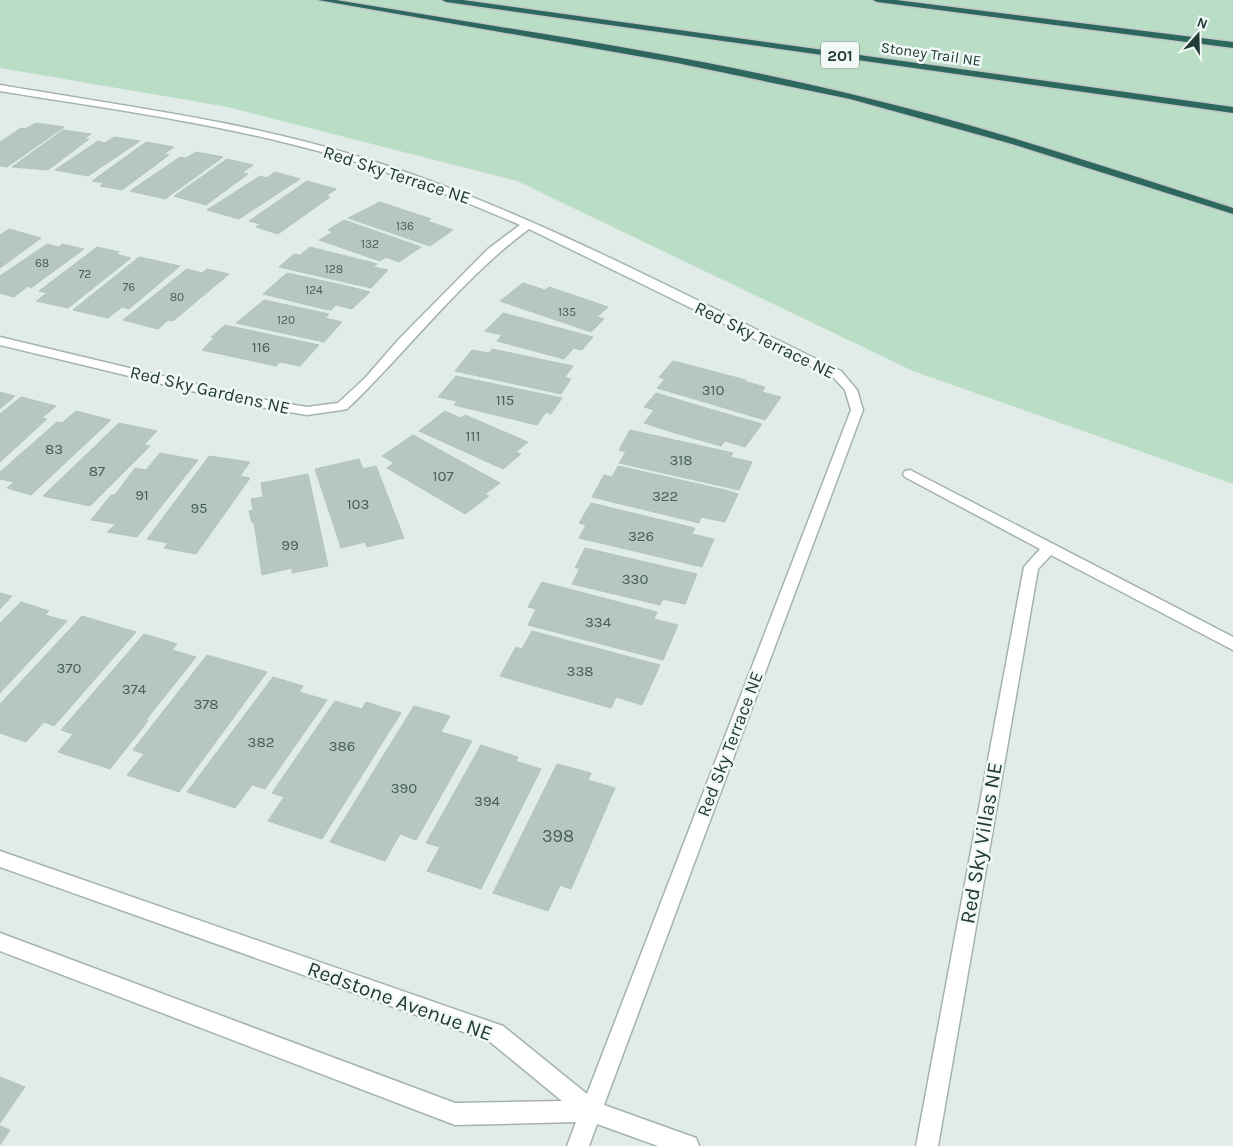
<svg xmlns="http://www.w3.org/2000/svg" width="1233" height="1146" font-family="Karla,sans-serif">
  <rect width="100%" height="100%" fill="#e1ebe7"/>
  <!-- green -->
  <path fill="#baddc5" d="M 0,0 L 1233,0 L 1233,484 L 913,371 L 517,181 L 228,107 L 0,68 Z"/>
  <!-- building -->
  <g fill="#b6c6c1" stroke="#b3c5bf">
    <path d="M 36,123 L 64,127 L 7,167 L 0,166 L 0,142 L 21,128 L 25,129 Z"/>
    <path d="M 63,130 L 91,134 L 84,139 L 89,139 L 48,170 L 12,167 Z"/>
    <path d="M 114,137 L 140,141 L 88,176 L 55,170 L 98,141 L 105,143 Z"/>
    <path d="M 146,142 L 174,147 L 164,154 L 169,155 L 122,190 L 100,186 L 104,183 L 92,181 Z"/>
    <path d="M 196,152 L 223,157 L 165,199 L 130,191 L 180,157 L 186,158 Z"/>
    <path d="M 227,159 L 253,165 L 242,173 L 248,174 L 206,205 L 174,196 Z"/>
    <path d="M 275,172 L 300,179 L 239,219 L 207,210 L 260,176 L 267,178 Z"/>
    <path d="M 307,181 L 336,189 L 326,196 L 330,197 L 278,234 L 256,227 L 260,224 L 249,221 Z"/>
    <path d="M 380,202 L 431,219 L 427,221 L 453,230 L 430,246 L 348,218 Z"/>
    <path d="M 344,220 L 421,247 L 399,262 L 386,257 L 380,261 L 319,240 L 333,232 L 328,230 Z"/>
    <path d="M 9,229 L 41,238 L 0,268 L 0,235 Z"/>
    <path d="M 47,244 L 59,247 L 62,244 L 84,249 L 31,288 L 28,286 L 14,297 L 0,293 L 0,276 Z"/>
    <path d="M 97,247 L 119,252 L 116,254 L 131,258 L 68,308 L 36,301 L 47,293 L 39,291 Z"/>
    <path d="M 310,247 L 370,262 L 377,264 L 373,267 L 388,270 L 371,288 L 279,267 L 294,254 L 300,255 Z"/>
    <path d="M 139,257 L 180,266 L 129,309 L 122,307 L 108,318 L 73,310 Z"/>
    <path d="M 187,269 L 202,273 L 207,269 L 229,274 L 173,321 L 168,320 L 158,329 L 123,320 Z"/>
    <path d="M 287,273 L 351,287 L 370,292 L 352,309 L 336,305 L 331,310 L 324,309 L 263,294 Z"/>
    <path d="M 523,283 L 545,290 L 549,287 L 608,307 L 597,317 L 604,319 L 591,332 L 500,301 Z"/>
    <path d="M 264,300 L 329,314 L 325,318 L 342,322 L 324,342 L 236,323 Z"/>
    <path d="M 503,313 L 507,314 L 593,337 L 582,350 L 574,348 L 564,359 L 497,341 L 502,335 L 485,331 Z"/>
    <path d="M 225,325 L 319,345 L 300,366 L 280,362 L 276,366 L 202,350 L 214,338 L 211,337 Z"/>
    <path d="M 492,349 L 573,366 L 565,377 L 571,379 L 561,394 L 455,371 L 472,350 L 489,353 Z"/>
    <path d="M 673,361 L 746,380 L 744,381 L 765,387 L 762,392 L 781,397 L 765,420 L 657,388 L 665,379 L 659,377 Z"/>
    <path d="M 456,376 L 562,398 L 551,414 L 546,412 L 537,425 L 454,405 L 457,401 L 438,397 Z"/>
    <path d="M 0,392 L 15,396 L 0,409 Z"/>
    <path d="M 656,393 L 713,410 L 762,424 L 745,447 L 725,441 L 721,446 L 675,433 L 644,423 L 654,410 L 644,407 Z"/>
    <path d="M 21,397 L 56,406 L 42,418 L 47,419 L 0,462 L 0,414 Z"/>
    <path d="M 76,411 L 111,420 L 31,495 L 7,488 L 14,482 L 0,479 L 0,472 L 57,422 L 62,423 Z"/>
    <path d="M 445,411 L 460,418 L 465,415 L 528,442 L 516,452 L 521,454 L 503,469 L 419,431 Z"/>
    <path d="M 119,423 L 157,431 L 144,445 L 150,446 L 90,506 L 43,496 Z"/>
    <path d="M 630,430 L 733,453 L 730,457 L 752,462 L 739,490 L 619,463 L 626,452 L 619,450 Z"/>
    <path d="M 413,435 L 500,483 L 485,494 L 489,496 L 465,514 L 387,468 L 394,463 L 382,456 Z"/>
    <path d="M 160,453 L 198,460 L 137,537 L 107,532 L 116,524 L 91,520 L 111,495 L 114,495 L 118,491 L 135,468 L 146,470 Z"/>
    <path d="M 209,456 L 250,462 L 240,476 L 250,478 L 196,554 L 164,548 L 168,543 L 147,539 Z"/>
    <path d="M 359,459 L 363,469 L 376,466 L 404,538 L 367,547 L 365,542 L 341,548 L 315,469 Z"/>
    <path d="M 618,466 L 725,490 L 738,494 L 725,522 L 701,517 L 699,523 L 592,497 L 604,475 L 612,477 Z"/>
    <path d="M 308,474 L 328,566 L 292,573 L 292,568 L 262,575 L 254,523 L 252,523 L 249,511 L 253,510 L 251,499 L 263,497 L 261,483 Z"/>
    <path d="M 591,503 L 695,528 L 692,534 L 714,539 L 702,567 L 579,538 L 586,525 L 579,523 Z"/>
    <path d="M 585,548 L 697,574 L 685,604 L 663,599 L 660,605 L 572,584 L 580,568 L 575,568 Z"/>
    <path d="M 542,582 L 657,612 L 654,619 L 678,625 L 663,660 L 528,625 L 536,609 L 528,607 Z"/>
    <path d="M 0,593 L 12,596 L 0,609 Z"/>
    <path d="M 21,602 L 49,611 L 45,615 L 67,621 L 0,693 L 0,623 Z"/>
    <path d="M 82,616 L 136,632 L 54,726 L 44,722 L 26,742 L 0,733 L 0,704 Z"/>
    <path d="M 532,631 L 660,665 L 642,705 L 616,697 L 611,708 L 500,676 L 516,647 L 522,649 Z"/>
    <path d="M 144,634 L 177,644 L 172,650 L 196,657 L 146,720 L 148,721 L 110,769 L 58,752 L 73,734 L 61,730 Z"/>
    <path d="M 207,655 L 267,672 L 179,792 L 127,775 L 144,754 L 133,750 Z"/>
    <path d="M 273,677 L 303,686 L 299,692 L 327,700 L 265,789 L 252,785 L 235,808 L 187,792 Z"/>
    <path d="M 335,701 L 362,709 L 366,702 L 401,713 L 322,839 L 268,821 L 284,797 L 272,793 Z"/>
    <path d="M 414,706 L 450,716 L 441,732 L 472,741 L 416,840 L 400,834 L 385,861 L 330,842 Z"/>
    <path d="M 481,745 L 518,757 L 516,761 L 541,769 L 481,889 L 427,871 L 440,847 L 426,843 Z"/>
    <path d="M 557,764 L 591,773 L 588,780 L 615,788 L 571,889 L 560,885 L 548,911 L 493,893 Z"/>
    <path d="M 0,1077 L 25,1087 L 0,1123 Z"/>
    <path d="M 0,1126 L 10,1130 L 0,1145 Z"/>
  </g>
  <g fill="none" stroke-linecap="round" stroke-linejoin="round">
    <!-- minor casing -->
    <g stroke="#a4b3ae" stroke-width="3">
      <g id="minor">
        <path d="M 0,85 C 122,106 247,121 366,159 C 531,211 685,296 841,371 L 857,390 L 863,410 L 604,1105 L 696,1138 L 699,1146 L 658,1146 L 597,1124 L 589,1146 L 567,1146 L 576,1122 L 455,1125 L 0,951 L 0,933 L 455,1103 L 562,1101 L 489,1041 L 0,867 L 0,851 L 503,1026 L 587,1094 L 851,410 L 845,390 L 833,377 L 529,229 C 460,280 409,350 347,409 L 342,410 L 307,415 L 254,406 L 0,345 L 0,337 L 254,398 L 307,407 L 338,403 L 365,378 L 399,339 L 488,249 L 520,225 C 446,193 370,163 291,144 C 196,120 97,107 0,91 Z"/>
        <path d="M 910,470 L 1233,637 L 1233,650 L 1051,555 L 1038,569 L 938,1146 L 916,1146 L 1024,567 L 1040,549 L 905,477 L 903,474 L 905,471 Z"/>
      </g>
    </g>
    <!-- motorway casing -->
    <g stroke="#c1c8c7" stroke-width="3">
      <g id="motorway">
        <path d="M 318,0 L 336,0 C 508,29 681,53 851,94 C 980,125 1107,167 1233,208 L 1233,214 L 1012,144 L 850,99 L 677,63 Z"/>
        <path d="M 442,0 L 463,0 L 1233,107 L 1233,113 L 446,2 Z"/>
        <path d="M 873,0 L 896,0 L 1233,42 L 1233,48 L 877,2 Z"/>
      </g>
    </g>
    <!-- minor -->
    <use href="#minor" fill="#fff" fill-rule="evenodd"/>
    <!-- motorway -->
    <use href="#motorway" fill="#2d685f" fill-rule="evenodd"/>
  </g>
  <g text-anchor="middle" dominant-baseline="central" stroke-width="5" stroke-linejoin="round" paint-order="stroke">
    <!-- far-number labels -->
    <g font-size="12" fill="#465e59">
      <text x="405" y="226">136</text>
      <text x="370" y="244">132</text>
      <text x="42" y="263">68</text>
      <text x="334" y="269">128</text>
      <text x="85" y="274">72</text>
      <text x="129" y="287">76</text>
      <text x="314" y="290">124</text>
      <text x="177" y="297">80</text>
      <text x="567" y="312">135</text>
      <text x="286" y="320">120</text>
    </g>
    <!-- far-street labels -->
    <g font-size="15" fill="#213c36" stroke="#f1f8f5">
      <text transform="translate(931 54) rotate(8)">Stoney Trail NE</text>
    </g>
    <!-- number labels -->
    <g font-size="15" fill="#465e59">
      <text x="261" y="347">116</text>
      <text x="713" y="390">310</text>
      <text x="505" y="400">115</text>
      <text x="473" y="436">111</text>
      <text x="54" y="449">83</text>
      <text x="681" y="460">318</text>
      <text x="97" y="471">87</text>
      <text x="443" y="476">107</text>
      <text x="142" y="495">91</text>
      <text x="665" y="496">322</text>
      <text x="358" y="504">103</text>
      <text x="199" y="508">95</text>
      <text x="641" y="536">326</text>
      <text x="290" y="545">99</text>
      <text x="635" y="579">330</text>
      <text x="598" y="622">334</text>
      <text x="69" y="668">370</text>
      <text x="580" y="671">338</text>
      <text x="134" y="689">374</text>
      <text x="206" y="704">378</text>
      <text x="261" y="742">382</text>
      <text x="342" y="746">386</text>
      <text x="404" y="788">390</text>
      <text x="487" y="801">394</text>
    </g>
    <!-- shield labels -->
    <rect fill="#f1f8f5" stroke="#5f746f" stroke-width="1" x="821" y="41.5" width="38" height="27" rx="4"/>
    <g font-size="16" font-weight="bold" fill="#213c36">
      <text x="840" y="55">201</text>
    </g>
    <!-- street labels -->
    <g font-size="18" fill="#213c36" stroke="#f1f8f5">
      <text transform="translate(397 175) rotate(18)">Red Sky Terrace NE</text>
      <text transform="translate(765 340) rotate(26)">Red Sky Terrace NE</text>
      <text transform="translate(210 390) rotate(13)">Red Sky Gardens NE</text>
      <text transform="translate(730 744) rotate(-69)">Red Sky Terrace NE</text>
    </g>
    <!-- near-number labels -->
    <g font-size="18" fill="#465e59">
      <text x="558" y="836">398</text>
    </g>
    <!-- near-street labels -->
    <g font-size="21" fill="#213c36" stroke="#f1f8f5">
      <text transform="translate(981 843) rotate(-80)">Red Sky Villas NE</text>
      <text transform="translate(400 1001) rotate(20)">Redstone Avenue NE</text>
    </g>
  </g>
  <!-- north arrow -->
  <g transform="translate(1198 35) rotate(20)" stroke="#f1f8f5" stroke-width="4" paint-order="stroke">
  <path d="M0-4L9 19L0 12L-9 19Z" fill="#213c36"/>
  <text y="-8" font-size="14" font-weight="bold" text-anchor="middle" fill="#213c36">N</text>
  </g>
</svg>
